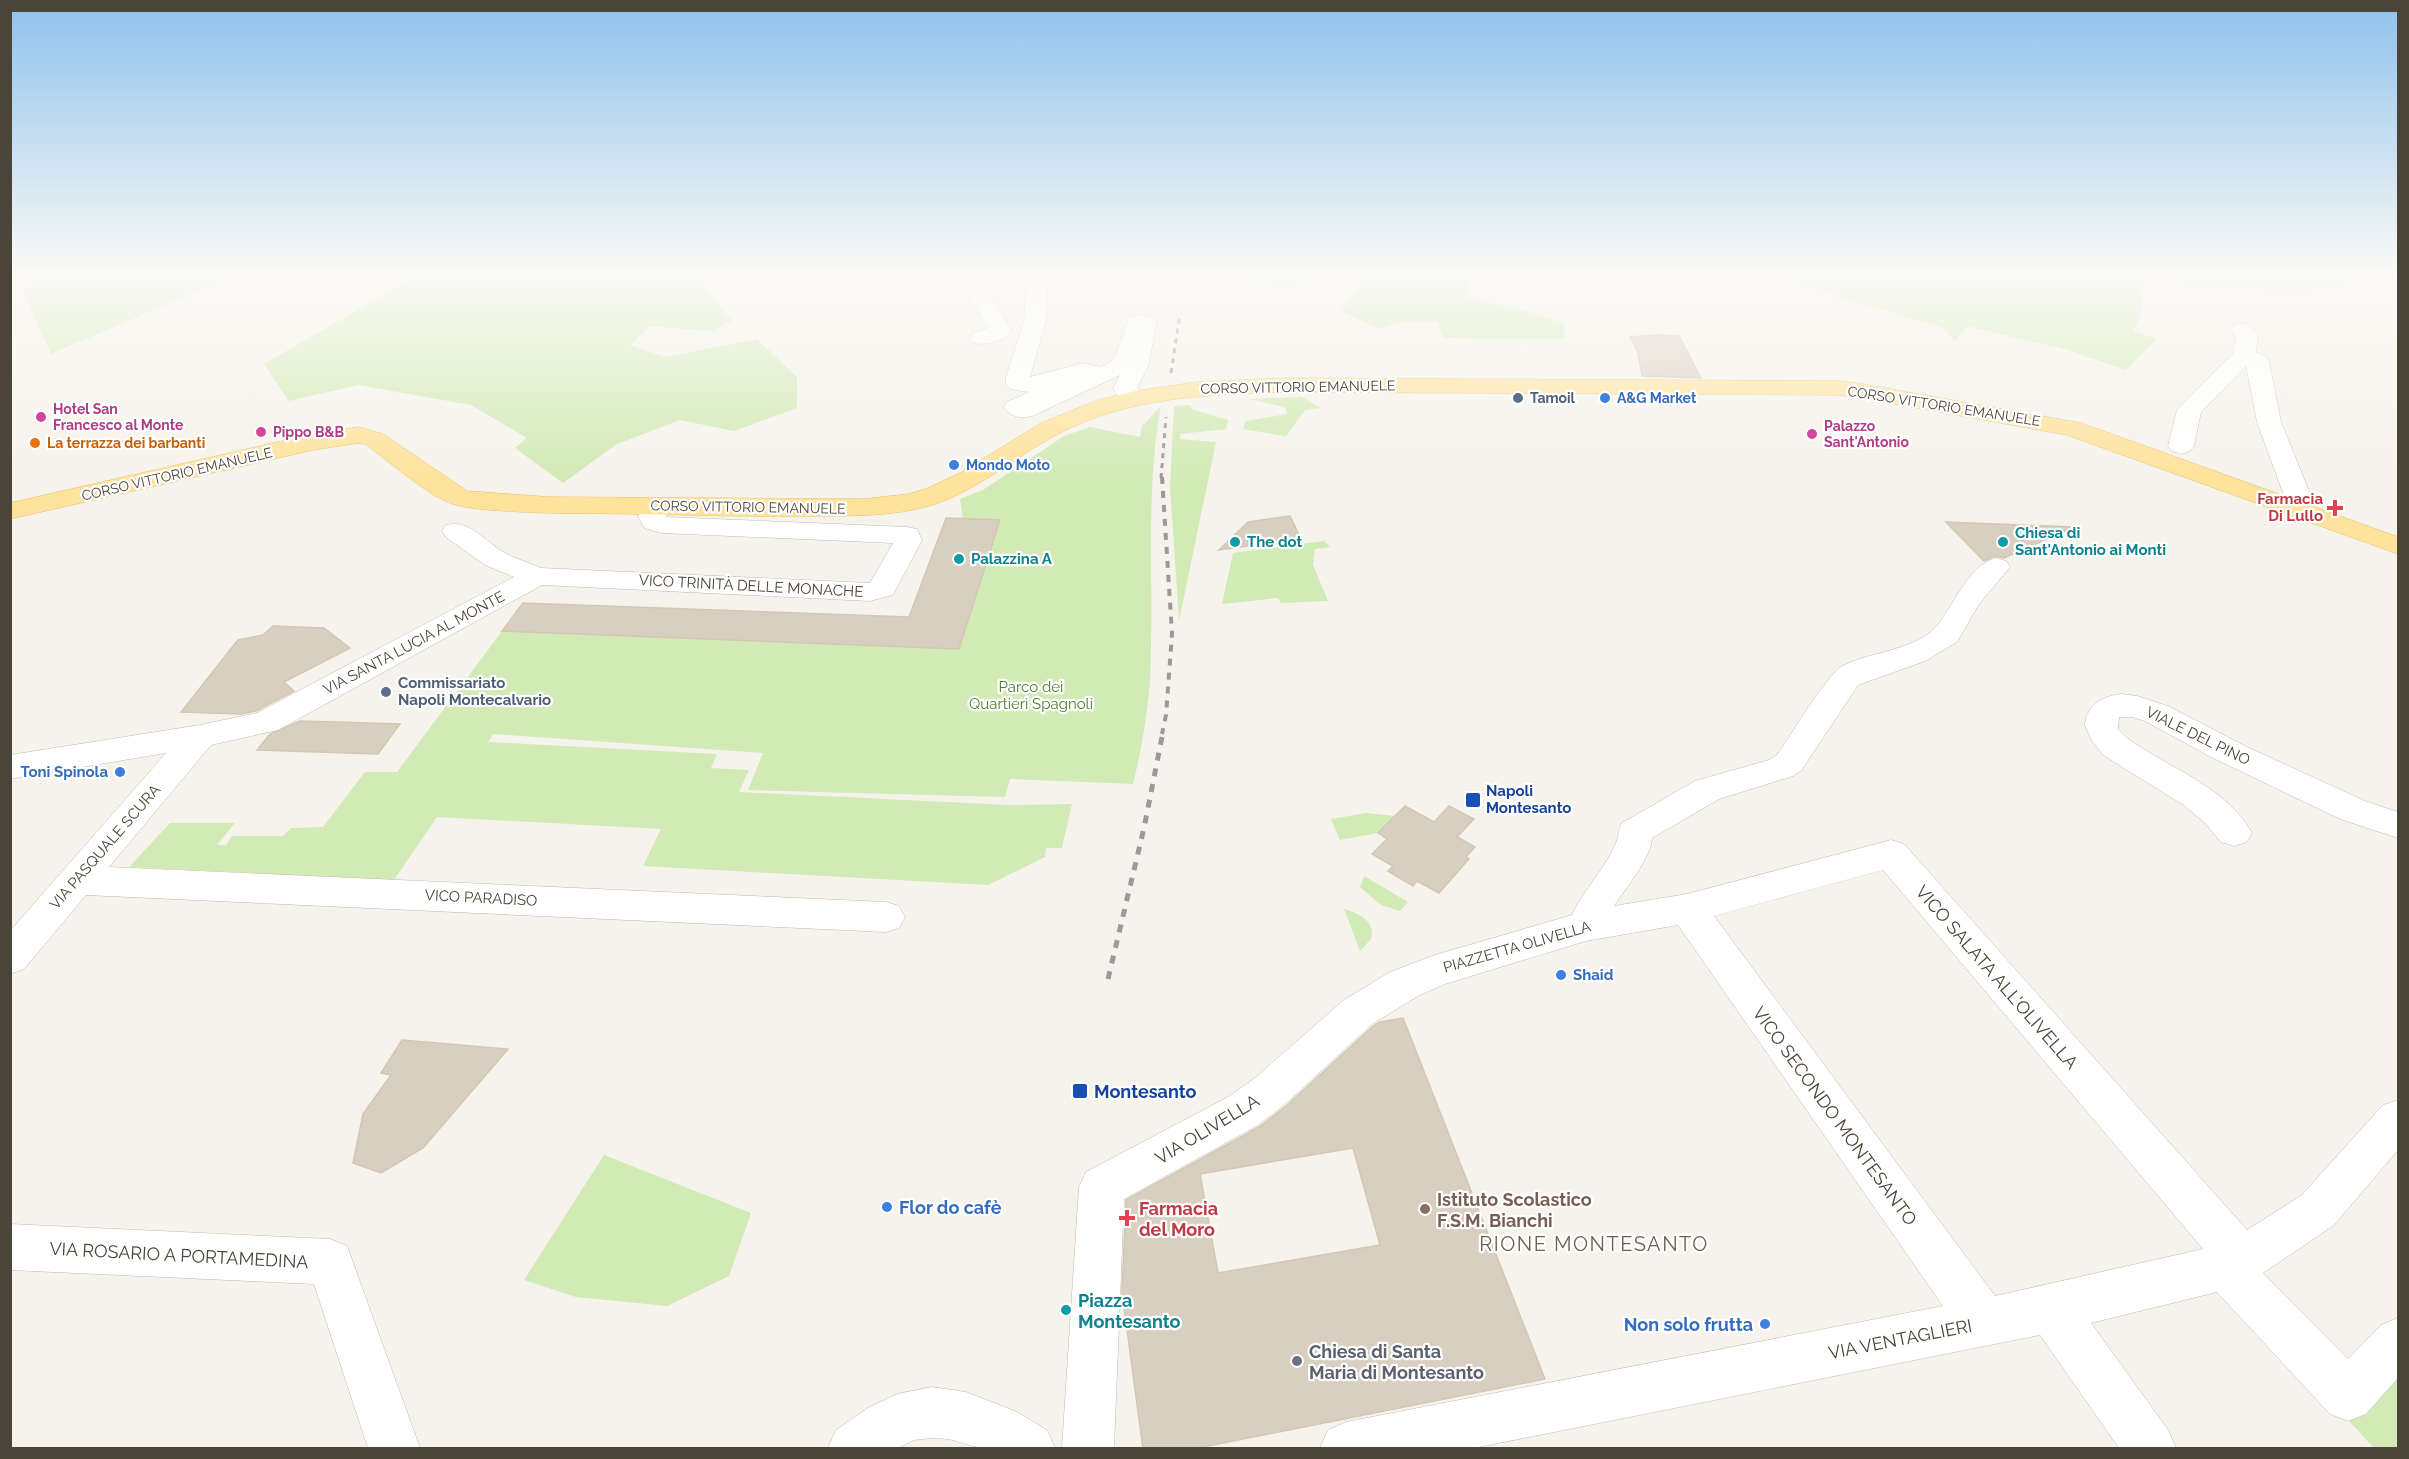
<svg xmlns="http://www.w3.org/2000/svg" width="2409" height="1459" font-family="Raleway,sans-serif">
  <rect width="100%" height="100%" fill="#f6f3ec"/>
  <!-- green -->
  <g fill="#d2eab5">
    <path d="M 42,274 L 238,274 L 51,354 L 23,291 Z"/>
    <path d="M 420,274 L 713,274 L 703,285 L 732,321 L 711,331 L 649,326 L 630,345 L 665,357 L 757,339 L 797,377 L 797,408 L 734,431 L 680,420 L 617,444 L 563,483 L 515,448 L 527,438 L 471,405 L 358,385 L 289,401 L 264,364 Z"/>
    <path d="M 1257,274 L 1330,274 C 1303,288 1263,285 1235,276 Z"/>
    <path d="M 1359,274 L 1470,274 L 1465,297 L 1529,312 L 1563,323 L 1565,339 L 1443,338 L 1438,322 L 1400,322 L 1380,329 L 1341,311 L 1371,277 Z"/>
    <path d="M 1732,274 L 2144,274 C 2140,293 2145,316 2133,331 L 2157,339 L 2126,370 L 2068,350 L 1967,326 L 1955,341 L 1943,328 L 1847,299 L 1779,275 Z"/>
    <path d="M 2154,274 L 2374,274 L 2364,279 L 2305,290 L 2280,290 L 2224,286 L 2200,289 L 2186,283 Z"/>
    <path d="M 1302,397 L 1321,408 L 1305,410 L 1286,436 L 1243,429 L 1245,421 L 1287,414 L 1285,407 L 1249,399 Z"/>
    <path d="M 1190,405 L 1191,409 L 1228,420 L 1226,429 L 1180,434 L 1180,439 L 1216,442 L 1179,621 L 1170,486 L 1174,406 Z"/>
    <path d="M 1161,406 C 1146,486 1153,568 1151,648 C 1151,695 1144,739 1133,784 L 1010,779 L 1005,797 L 748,790 L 763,753 L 493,734 L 488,742 L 717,754 L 711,768 L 749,770 L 739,792 L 1008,805 L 1072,804 L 1062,848 L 1046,848 L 1045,857 L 988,885 L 643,866 L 661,829 L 437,817 L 394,880 L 129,867 L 170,823 L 235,823 L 217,845 L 226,845 L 232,836 L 283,836 L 291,828 L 323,827 L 365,772 L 397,772 L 502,631 L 959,649 L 1000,520 L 963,519 L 960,499 L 983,490 L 1064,436 L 1090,427 L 1140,437 L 1142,426 Z"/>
    <path d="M 1324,541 L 1330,547 L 1315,549 L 1313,565 L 1328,601 L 1281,603 L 1278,598 L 1222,604 L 1233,553 Z"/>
    <path d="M 1366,813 L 1395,816 L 1378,833 L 1340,840 L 1331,819 Z"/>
    <path d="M 1364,876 L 1408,902 L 1400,911 L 1381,905 L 1360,887 Z"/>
    <path d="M 1344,909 C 1358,913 1376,921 1371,939 L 1360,951 Z"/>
    <path d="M 604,1155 L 751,1213 L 729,1276 L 667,1306 L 576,1297 L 524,1280 Z"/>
    <path d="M 2398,1375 L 2398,1448 L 2374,1448 L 2349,1421 L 2362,1411 Z"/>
  </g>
  <!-- building -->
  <g fill="#d8cfc1" stroke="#d3c7b4" stroke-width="1.5" fill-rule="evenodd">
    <path d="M 1657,335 L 1679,336 L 1701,378 L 1642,376 L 1638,353 L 1630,337 Z"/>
    <path d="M 1290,516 L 1301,539 L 1219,550 L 1248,522 Z"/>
    <path d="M 946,518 L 1000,520 L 959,649 L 502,631 L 523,603 L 909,617 Z"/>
    <path d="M 1946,522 L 2074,527 L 2004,558 L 1995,556 L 1984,561 Z"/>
    <path d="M 273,626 L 324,628 L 350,648 L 284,682 L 294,691 L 256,711 L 241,714 L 181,712 L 238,640 L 263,635 Z"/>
    <path d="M 300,721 L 336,722 L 400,724 L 378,754 L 257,750 L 270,734 Z"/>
    <path d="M 1405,806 L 1434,822 L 1449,806 L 1474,819 L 1457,837 L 1475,847 L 1466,857 L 1469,859 L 1439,893 L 1417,881 L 1413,886 L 1388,871 L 1393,866 L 1372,854 L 1387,839 L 1378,833 Z"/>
    <path d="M 1403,1018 L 1545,1379 L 1193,1449 L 1143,1449 L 1122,1292 L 1126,1200 L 1259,1127 L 1286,1106 L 1373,1026 L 1380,1022 ZM 1353,1148 L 1380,1245 L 1218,1273 L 1200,1174 Z"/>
    <path d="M 402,1040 L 508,1049 L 423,1148 L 381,1173 L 353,1163 L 363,1114 L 391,1075 L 381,1073 Z"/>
  </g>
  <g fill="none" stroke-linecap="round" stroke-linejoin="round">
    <!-- street casing -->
    <g stroke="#c2bbae" stroke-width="1">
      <g id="street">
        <path d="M 1004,274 L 1048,274 L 1046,321 L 1030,377 L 1083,363 L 1101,367 L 1111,362 L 1117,352 L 1129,317 L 1137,315 L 1154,317 L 1157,322 L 1148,366 L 1137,388 L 1146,398 L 1143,403 C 1128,407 1121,401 1113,389 L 1120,375 L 1032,416 C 1020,419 1011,417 1004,407 L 1007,402 L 1029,392 L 1010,389 L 1006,384 L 1006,377 L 1024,321 L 1027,278 L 994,296 L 993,299 L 1012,331 C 1005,341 985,346 973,343 L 970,338 L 973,333 L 988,328 L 971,299 C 976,285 991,281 1004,274 Z"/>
        <path d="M 2242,323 C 2250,325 2253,329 2258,336 L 2256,352 L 2265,356 L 2269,361 L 2281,422 L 2313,501 L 2305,514 L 2295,516 L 2285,514 L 2281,508 L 2286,501 L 2257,422 L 2246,366 L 2201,412 L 2194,446 L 2190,451 L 2181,454 L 2172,451 L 2168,446 L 2177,410 L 2233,353 L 2236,337 L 2231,330 L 2234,325 Z"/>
        <path d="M 658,498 L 668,500 L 672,506 L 666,517 L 907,527 L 917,529 L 922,540 L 893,595 L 870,601 L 542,585 L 278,730 L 211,745 L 109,867 L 886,902 L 899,906 L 905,917 L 899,928 L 886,932 L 86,895 L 24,969 L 10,974 L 10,931 L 166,753 L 10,779 L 10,755 L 200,725 L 257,713 L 514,577 L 485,565 L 446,537 L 442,531 L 446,525 C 471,519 485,542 505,553 C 516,559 530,563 541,568 L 870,583 L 893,543 L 661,533 L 644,528 L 638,516 L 648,500 Z"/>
        <path d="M 1996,558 L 2006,561 L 2010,567 L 1979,604 L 1957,642 L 1925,661 L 1858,685 L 1801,771 L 1793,776 L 1719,799 L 1652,838 C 1651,858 1625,889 1614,906 L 1687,894 L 1891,840 L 1904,844 L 2247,1230 L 2302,1195 L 2383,1105 L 2398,1100 L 2398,1150 L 2334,1225 L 2263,1273 L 2348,1359 L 2381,1325 L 2398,1318 L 2398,1378 L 2366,1414 L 2348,1421 L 2330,1414 L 2217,1292 L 2091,1323 L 2168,1430 L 2176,1448 L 2119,1448 L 2040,1335 L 1474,1448 L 1320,1448 L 1328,1430 L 1346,1422 L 1943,1306 L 1678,925 L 1586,941 L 1445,984 L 1418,996 L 1372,1024 L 1285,1104 L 1258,1125 L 1124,1199 L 1114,1448 L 1062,1448 L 1079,1187 L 1086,1172 L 1228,1097 L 1255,1078 L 1344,1000 L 1390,972 L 1435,955 L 1572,915 C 1584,889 1605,869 1615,845 C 1619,838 1618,830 1622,823 L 1695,781 L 1769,760 L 1777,755 C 1796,728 1813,697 1835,672 C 1850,654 1911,653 1934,629 C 1954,608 1966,566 1996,558 ZM 1883,870 L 2203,1249 L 1995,1296 L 1714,916 Z"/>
        <path d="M 2122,694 L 2137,696 L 2168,706 L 2247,747 L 2365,801 L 2398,812 L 2398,838 L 2340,819 L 2211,757 L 2145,721 L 2132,717 L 2119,717 L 2118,729 L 2127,738 C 2169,769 2225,785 2252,833 L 2247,842 L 2234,846 L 2221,842 L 2205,823 L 2185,806 L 2103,755 L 2092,741 L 2085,725 C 2087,704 2103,696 2122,694 Z"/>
        <path d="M 10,1224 L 330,1239 L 347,1246 L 420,1448 L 368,1448 L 314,1284 L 10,1270 Z"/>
        <path d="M 932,1387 L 966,1392 L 1017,1412 L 1047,1430 L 1055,1448 L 980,1448 L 949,1439 L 932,1438 L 914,1440 L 898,1448 L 828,1448 L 836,1430 L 868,1408 L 897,1394 Z"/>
      </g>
    </g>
    <!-- primary casing -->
    <g stroke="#e6c16a" stroke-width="1">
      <path id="primary" d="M 1288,378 L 1840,381 L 1862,384 L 2081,423 L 2398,537 L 2398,554 L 2067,435 L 1862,398 L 1840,395 L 1288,392 C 1209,394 1127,397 1056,435 C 1013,458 976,492 929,506 C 893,516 855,516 818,516 C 756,517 695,515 633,514 C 591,513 549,514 506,511 C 489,510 470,509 453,504 C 431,498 386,459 365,444 L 359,443 L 313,450 L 10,519 L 10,503 L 313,434 L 359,427 L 383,434 L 467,491 L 549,497 L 864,499 L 909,494 L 928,488 L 962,472 L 1041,423 L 1098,400 L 1136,391 L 1197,382 Z"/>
    </g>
    <!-- street -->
    <use href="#street" fill="#fff" fill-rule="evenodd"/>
    <!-- primary -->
    <use href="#primary" fill="#ffe39c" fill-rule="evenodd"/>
    <!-- rail-far2 -->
    <g stroke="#9a9a9a" stroke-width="3" stroke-dasharray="5 5" stroke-linecap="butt">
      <path d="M 1171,373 L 1180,314"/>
      <path d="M 1161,478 L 1166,417"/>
    </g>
    <!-- rail-far1 -->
    <path stroke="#9a9a9a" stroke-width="4" stroke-dasharray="7 7" stroke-linecap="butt" d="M 1162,477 L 1172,634 L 1166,715 L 1162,734"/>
    <!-- rail -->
    <path stroke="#9a9a9a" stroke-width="5" stroke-dasharray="8 8" stroke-linecap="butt" d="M 1108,979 L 1144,828 L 1163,732"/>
  </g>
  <!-- sky -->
  <linearGradient id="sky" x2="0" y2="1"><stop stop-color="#8fc1ec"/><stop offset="0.57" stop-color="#fbfaf6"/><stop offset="1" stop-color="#fbfaf6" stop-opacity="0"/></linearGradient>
  <rect width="2409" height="479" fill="url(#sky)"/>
  <!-- markers -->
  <g fill="#5c6f8a" stroke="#fff" stroke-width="2">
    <circle cx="1518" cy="398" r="6"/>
    <circle cx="386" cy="692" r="6"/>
  </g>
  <g fill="#3f7fe0" stroke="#fff" stroke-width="2">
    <circle cx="1605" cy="398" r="6"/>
    <circle cx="954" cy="465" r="6"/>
    <circle cx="120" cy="772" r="6"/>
    <circle cx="1561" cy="975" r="6"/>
    <circle cx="887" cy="1207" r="6"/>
    <circle cx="1765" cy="1324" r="6"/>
  </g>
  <g fill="#d1479c" stroke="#fff" stroke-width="2">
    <circle cx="41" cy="417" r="6"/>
    <circle cx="261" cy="432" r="6"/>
    <circle cx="1812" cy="434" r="6"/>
  </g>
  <circle fill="#e8710a" stroke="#fff" stroke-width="2" cx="35" cy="443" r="6"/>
  <g fill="#e0444e" stroke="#fff" stroke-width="2">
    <path d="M2332 499h6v6h6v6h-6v6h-6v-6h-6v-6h6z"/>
    <path d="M1124 1209h6v6h6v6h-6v6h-6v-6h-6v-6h6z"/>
  </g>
  <g fill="#0f9aa8" stroke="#fff" stroke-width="2">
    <circle cx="1235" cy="542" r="6"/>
    <circle cx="2003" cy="542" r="6"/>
    <circle cx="959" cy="559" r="6"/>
    <circle cx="1066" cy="1310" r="6"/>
  </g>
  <g fill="#1a4fb4" stroke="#fff" stroke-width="2">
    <rect x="1465" y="792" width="16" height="16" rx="3"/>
    <rect x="1072" y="1083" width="16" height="16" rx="3"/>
  </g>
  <circle fill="#8d6e63" stroke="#fff" stroke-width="2" cx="1425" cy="1209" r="6"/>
  <circle fill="#6b7280" stroke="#fff" stroke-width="2" cx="1297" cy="1361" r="6"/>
  <g text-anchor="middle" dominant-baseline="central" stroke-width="4.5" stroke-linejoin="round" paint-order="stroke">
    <!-- far-street labels -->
    <g font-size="14" fill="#4b4439" stroke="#fff">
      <text transform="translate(1298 387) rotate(-1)">CORSO VITTORIO EMANUELE</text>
      <text transform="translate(1944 406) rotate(9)">CORSO VITTORIO EMANUELE</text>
      <text transform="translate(177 474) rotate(-13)">CORSO VITTORIO EMANUELE</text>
      <text transform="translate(748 507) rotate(1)">CORSO VITTORIO EMANUELE</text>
    </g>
    <!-- far-service labels -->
    <g font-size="14" font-weight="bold" fill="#4e5e75" stroke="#fff" text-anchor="start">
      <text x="1530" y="398">Tamoil</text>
    </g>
    <!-- far-shop labels -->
    <g font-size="14" font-weight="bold" fill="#366cbe" stroke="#fff" text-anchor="start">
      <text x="1617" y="398">A&amp;G Market</text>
      <text x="966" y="465">Mondo Moto</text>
    </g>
    <!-- far-hotel labels -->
    <g font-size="14" font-weight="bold" fill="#b23c85" stroke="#fff" text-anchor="start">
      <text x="53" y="409">Hotel San<tspan x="53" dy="16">Francesco al Monte</tspan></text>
      <text x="1824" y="426">Palazzo<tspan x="1824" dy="16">Sant'Antonio</tspan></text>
      <text x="273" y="432">Pippo B&amp;B</text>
    </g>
    <!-- far-food labels -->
    <g font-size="14" font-weight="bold" fill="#c56008" stroke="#fff" text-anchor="start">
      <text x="47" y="443">La terrazza dei barbanti</text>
    </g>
    <!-- health labels -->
    <g font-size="15" font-weight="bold" fill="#be3a42" stroke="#fff" text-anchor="end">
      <text x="2323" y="499">Farmacia<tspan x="2323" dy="17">Di Lullo</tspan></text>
    </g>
    <!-- culture labels -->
    <g font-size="15" font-weight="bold" fill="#0d838f" stroke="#fff" text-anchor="start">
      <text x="2015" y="533">Chiesa di<tspan x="2015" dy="17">Sant'Antonio ai Monti</tspan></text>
      <text x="1247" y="542">The dot</text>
      <text x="971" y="559">Palazzina A</text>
    </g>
    <!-- street labels -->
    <g font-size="15" fill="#4b4439" stroke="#fff">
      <text transform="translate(751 586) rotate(3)">VICO TRINITÀ DELLE MONACHE</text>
      <text transform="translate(414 643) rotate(-28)">VIA SANTA LUCIA AL MONTE</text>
      <text transform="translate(2198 736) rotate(26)">VIALE DEL PINO</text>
      <text transform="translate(105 847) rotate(-49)">VIA PASQUALE SCURA</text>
      <text transform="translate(481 898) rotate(3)">VICO PARADISO</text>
      <text transform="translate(1517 947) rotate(-16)">PIAZZETTA OLIVELLA</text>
    </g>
    <!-- service labels -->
    <g font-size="15" font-weight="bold" fill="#4e5e75" stroke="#fff" text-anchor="start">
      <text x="398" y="683">Commissariato<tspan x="398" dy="17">Napoli Montecalvario</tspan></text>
    </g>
    <!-- park labels -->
    <g font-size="15" fill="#4a7f2a" stroke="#fff">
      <text x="1031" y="687">Parco dei<tspan x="1031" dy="17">Quartieri Spagnoli</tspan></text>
    </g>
    <!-- shop labels -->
    <g font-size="15" font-weight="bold" fill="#366cbe" stroke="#fff" text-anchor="end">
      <text x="108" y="772">Toni Spinola</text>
      <text x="1573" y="975" text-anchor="start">Shaid</text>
    </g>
    <!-- transit labels -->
    <g font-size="15" font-weight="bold" fill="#164399" stroke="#fff" text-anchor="start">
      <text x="1486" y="791">Napoli<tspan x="1486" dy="17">Montesanto</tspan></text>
    </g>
    <!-- near-street labels -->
    <g font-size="18" fill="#4b4439" stroke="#fff">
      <text transform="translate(1997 977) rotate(49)">VICO SALATA ALL'OLIVELLA</text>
      <text transform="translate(1835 1116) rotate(54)">VICO SECONDO MONTESANTO</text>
      <text transform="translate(1207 1129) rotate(-31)">VIA OLIVELLA</text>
      <text transform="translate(179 1255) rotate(3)">VIA ROSARIO A PORTAMEDINA</text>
      <text transform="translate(1900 1339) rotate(-11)">VIA VENTAGLIERI</text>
    </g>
    <!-- near-transit labels -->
    <g font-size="18" font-weight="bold" fill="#164399" stroke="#fff" text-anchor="start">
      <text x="1094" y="1091">Montesanto</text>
    </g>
    <!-- near-education labels -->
    <g font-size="18" font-weight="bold" fill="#785e54" stroke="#fff" text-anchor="start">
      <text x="1437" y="1199">Istituto Scolastico<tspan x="1437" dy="21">F.S.M. Bianchi</tspan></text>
    </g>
    <!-- near-shop labels -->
    <g font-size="18" font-weight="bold" fill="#366cbe" stroke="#fff" text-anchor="start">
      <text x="899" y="1207">Flor do cafè</text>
      <text x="1753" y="1324" text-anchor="end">Non solo frutta</text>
    </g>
    <!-- near-health labels -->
    <g font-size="18" font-weight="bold" fill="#be3a42" stroke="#fff" text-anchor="start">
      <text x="1139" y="1208">Farmacia<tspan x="1139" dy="21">del Moro</tspan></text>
    </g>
    <!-- near-culture labels -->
    <g font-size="18" font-weight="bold" fill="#0d838f" stroke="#fff" text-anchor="start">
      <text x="1078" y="1300">Piazza<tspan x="1078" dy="21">Montesanto</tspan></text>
    </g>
    <!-- near-worship labels -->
    <g font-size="18" font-weight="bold" fill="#5b616d" stroke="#fff" text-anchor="start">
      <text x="1309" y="1351">Chiesa di Santa<tspan x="1309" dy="21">Maria di Montesanto</tspan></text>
    </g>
    <!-- near-neighbourhood labels -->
    <g font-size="20" letter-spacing="1.5" fill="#6e6250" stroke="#fff">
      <text x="1594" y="1244">RIONE MONTESANTO</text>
    </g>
  </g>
  <!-- border -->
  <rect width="2409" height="1459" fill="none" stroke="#4b4439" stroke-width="24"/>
</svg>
